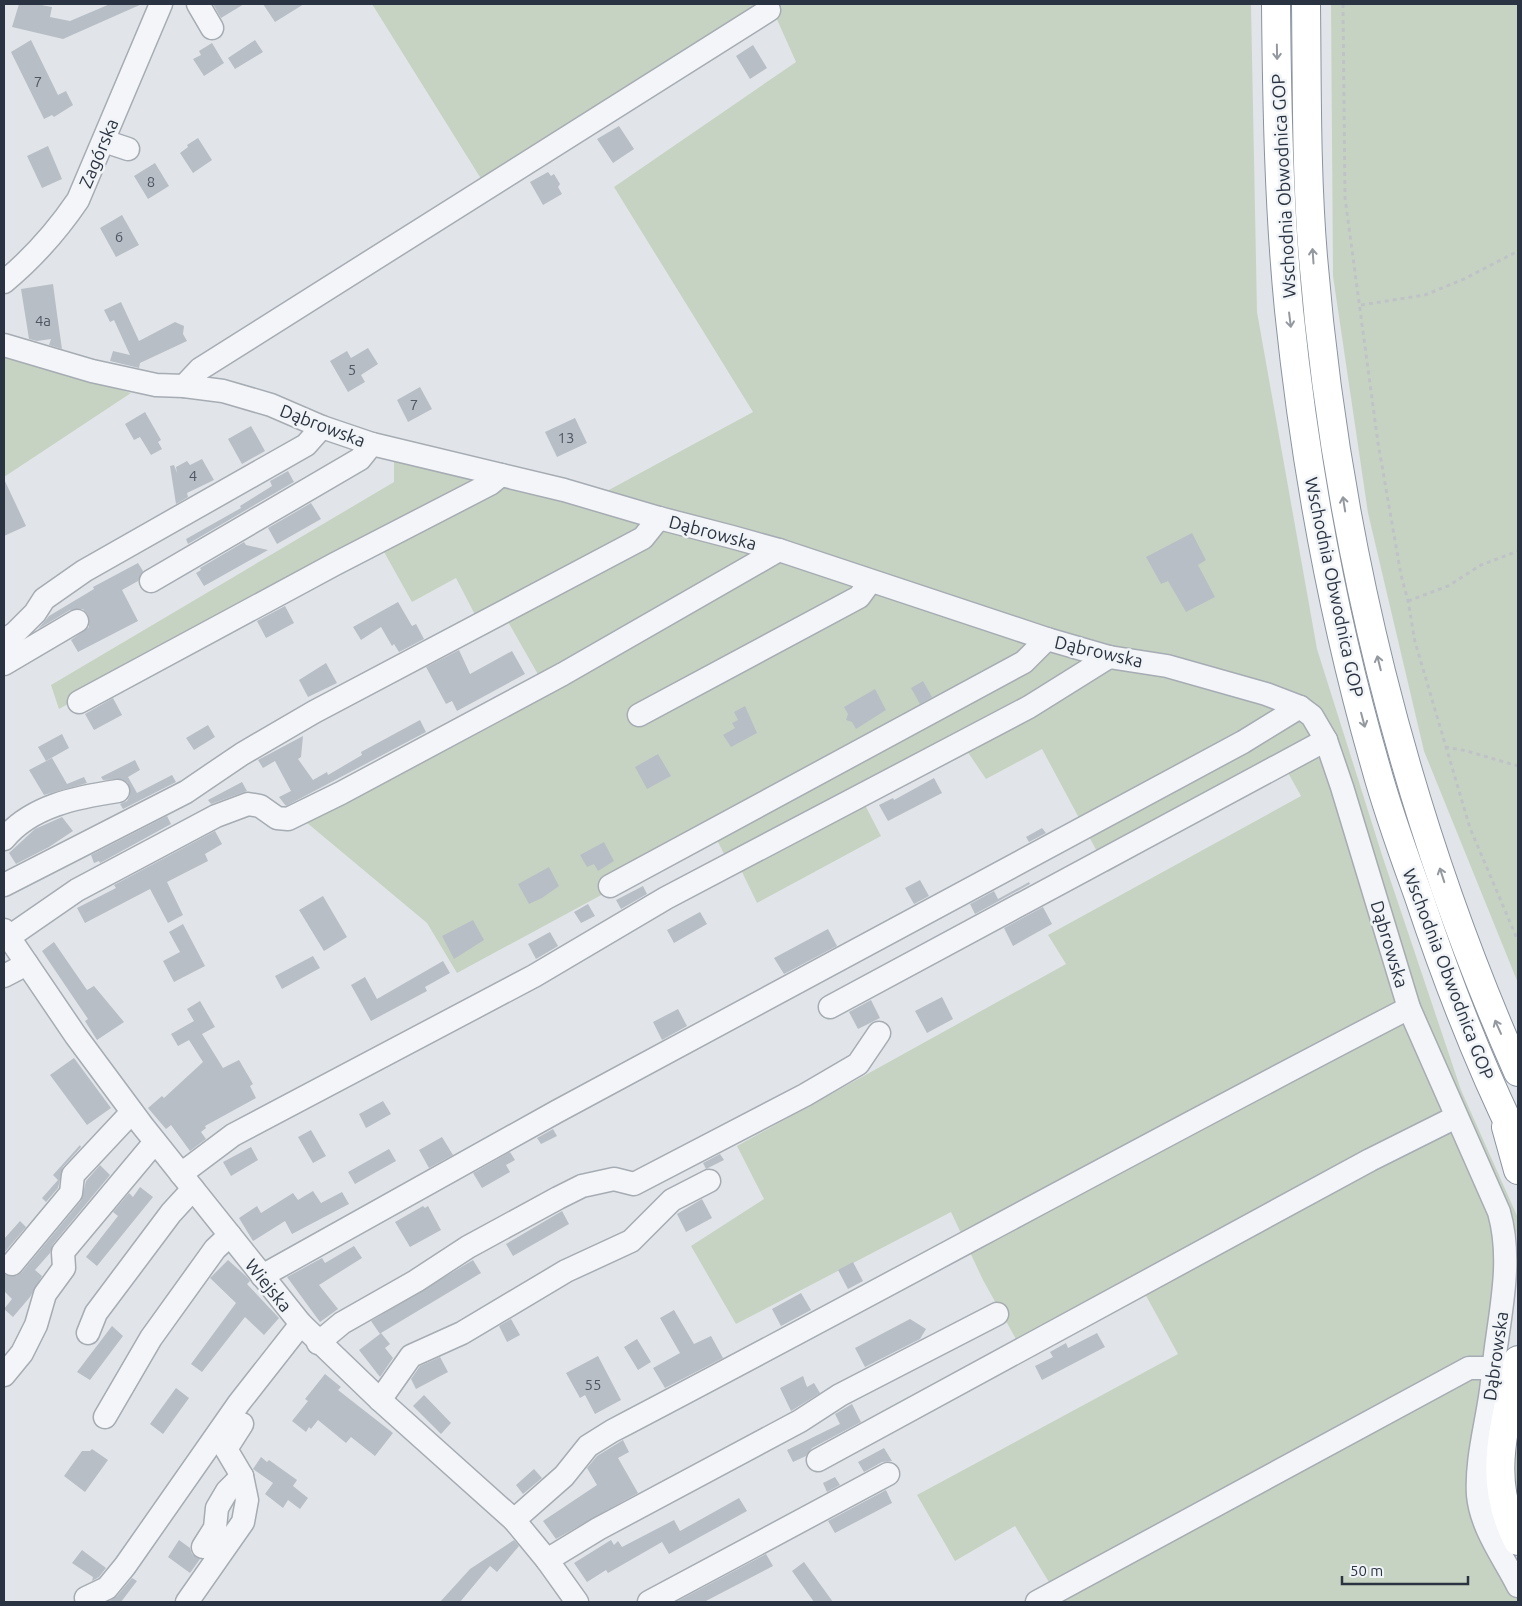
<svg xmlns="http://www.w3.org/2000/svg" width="1522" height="1606" font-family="Ubuntu,sans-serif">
  <rect width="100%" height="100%" fill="#e1e5e9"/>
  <!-- green -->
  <g fill="#c7d3c2">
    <path d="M 372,4 L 1251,4 L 1257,312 L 1317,649 L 1382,855 L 1461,1090 L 1518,1218 L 1505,1375 L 1486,1492 L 1518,1562 L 1518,1602 L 1061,1602 L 1015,1526 L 955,1561 L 917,1495 L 1178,1354 L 1144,1292 L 1026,1357 L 983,1280 L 951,1212 L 736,1324 L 691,1246 L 764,1199 L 737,1146 L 1066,964 L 1048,935 L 1301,796 L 1287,771 L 1108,872 L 1042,749 L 986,779 L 965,748 L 863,801 L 881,836 L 757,903 L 742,872 L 734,874 L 714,834 L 457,973 L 427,923 L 306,822 L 544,685 L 507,620 L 484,632 L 456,578 L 412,602 L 374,534 L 59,709 L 51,685 L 394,482 L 394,439 L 607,491 L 753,412 L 614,187 L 796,62 L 775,15 L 488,190 Z"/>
    <path d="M 1331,4 L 1518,4 L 1518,983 L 1424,751 L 1368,513 L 1333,276 Z"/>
    <path d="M 4,354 L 131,393 L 4,477 Z"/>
    <path d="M 1518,1443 L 1518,1511 L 1512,1466 Z"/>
  </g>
  <!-- building -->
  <g fill="#b8bec6">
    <path d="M 19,4 L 36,4 L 52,7 L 50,17 L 70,21 L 110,4 L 142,4 L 63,39 L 12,27 Z"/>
    <path d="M 213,4 L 244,4 L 221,18 Z"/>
    <path d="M 263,4 L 304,4 L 275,22 Z"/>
    <path d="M 31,40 L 58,95 L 66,91 L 73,105 L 54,117 L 52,115 L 44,119 L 11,52 Z"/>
    <path d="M 255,40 L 263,52 L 235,69 L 228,58 Z"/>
    <path d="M 212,43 L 224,63 L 204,76 L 193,59 L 201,55 L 199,51 Z"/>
    <path d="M 753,45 L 767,68 L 750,79 L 736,56 Z"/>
    <path d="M 619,126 L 634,149 L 613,163 L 597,139 Z"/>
    <path d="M 198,138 L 212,160 L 193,173 L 180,153 L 188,147 L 187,145 Z"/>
    <path d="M 48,146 L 62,179 L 42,188 L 27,156 Z"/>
    <path d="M 155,163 L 169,186 L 148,199 L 134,176 Z"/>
    <path d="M 548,172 L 551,176 L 554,174 L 560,184 L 558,187 L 562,194 L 543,205 L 530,182 Z"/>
    <path d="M 122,215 L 139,245 L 116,257 L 100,228 Z"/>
    <path d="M 53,284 L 57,314 L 62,349 L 49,345 L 51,339 L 37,341 L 29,339 L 21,289 Z"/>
    <path d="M 121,302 L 139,341 L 175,322 L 184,326 L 183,334 L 187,341 L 140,363 L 139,368 L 110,361 L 113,351 L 130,355 L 114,320 L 110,322 L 104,310 Z"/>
    <path d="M 368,348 L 378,364 L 361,375 L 365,382 L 348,392 L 330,361 L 347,351 L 351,358 Z"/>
    <path d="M 420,387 L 432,409 L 408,422 L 397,400 Z"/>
    <path d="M 145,412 L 161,440 L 158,442 L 162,449 L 151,455 L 140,437 L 134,440 L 125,424 Z"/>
    <path d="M 575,418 L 587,443 L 557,457 L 545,432 Z"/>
    <path d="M 251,426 L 265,451 L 242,464 L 228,439 Z"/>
    <path d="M 202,459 L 214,480 L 187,493 L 188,497 L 176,504 L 170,466 L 174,465 L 177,473 L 176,467 L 187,461 L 190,465 Z"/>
    <path d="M 288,471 L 294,482 L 299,479 L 188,544 L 186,539 L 241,508 L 240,506 L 272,486 L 270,481 Z"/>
    <path d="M 4,479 L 26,526 L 4,536 Z"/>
    <path d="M 311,503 L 321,519 L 277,544 L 268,528 Z"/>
    <path d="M 1192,533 L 1206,560 L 1198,565 L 1215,597 L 1186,612 L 1168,581 L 1161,584 L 1146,557 Z"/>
    <path d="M 244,542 L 246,545 L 268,550 L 204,586 L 196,573 L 201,570 L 200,568 Z"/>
    <path d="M 138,563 L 143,571 L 138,581 L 122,590 L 138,621 L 78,652 L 71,640 L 89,627 L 88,615 L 83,609 L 70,610 L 38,629 L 49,616 L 94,589 L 93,587 Z"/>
    <path d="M 398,602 L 412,626 L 416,624 L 424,639 L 399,652 L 394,644 L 392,646 L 381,627 L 361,640 L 353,627 Z"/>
    <path d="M 285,606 L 294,623 L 266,638 L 257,621 Z"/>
    <path d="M 459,650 L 470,674 L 512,651 L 525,674 L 457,711 L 452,701 L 446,704 L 426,667 Z"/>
    <path d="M 326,663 L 337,683 L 308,697 L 299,680 Z"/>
    <path d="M 923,681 L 932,697 L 920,704 L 911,688 Z"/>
    <path d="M 875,689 L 886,710 L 856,729 L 852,722 L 846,720 L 848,714 L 844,707 Z"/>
    <path d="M 113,698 L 122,715 L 94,730 L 85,714 Z"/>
    <path d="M 745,706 L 757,733 L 731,747 L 723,735 L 735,728 L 732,723 L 738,720 L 734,712 Z"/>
    <path d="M 420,720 L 426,732 L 286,806 L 279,797 L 291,791 L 275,761 L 263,768 L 258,760 L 303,736 L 301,757 L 298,759 L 313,780 L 327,772 L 328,775 L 362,755 L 361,752 Z"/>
    <path d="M 208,725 L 215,737 L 194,750 L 186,738 Z"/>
    <path d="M 62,734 L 69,748 L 46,761 L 38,747 Z"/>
    <path d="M 658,754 L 671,776 L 647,789 L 635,767 Z"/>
    <path d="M 52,758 L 67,784 L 84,777 L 87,783 L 44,795 L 29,770 Z"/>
    <path d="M 135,760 L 140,770 L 128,777 L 137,793 L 172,775 L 176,782 L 123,809 L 120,804 L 127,801 L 130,795 L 128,783 L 122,779 L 103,780 L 101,777 Z"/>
    <path d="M 934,778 L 942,793 L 888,821 L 879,805 L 893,798 L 894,800 Z"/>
    <path d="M 242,782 L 247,791 L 211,804 L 208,800 Z"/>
    <path d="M 167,816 L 171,824 L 100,863 L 99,861 L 94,863 L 91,855 Z"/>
    <path d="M 62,817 L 73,831 L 49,847 L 16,864 L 9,853 L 35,829 Z"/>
    <path d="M 1042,828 L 1046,833 L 1029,842 L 1026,837 Z"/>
    <path d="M 215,831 L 222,844 L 205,854 L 208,861 L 167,882 L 183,915 L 168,923 L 150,889 L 85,923 L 77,908 L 116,888 L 114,885 Z"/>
    <path d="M 604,842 L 614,861 L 598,871 L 594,864 L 587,867 L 580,855 Z"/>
    <path d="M 549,867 L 559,886 L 542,898 L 529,904 L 518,884 Z"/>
    <path d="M 920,880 L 929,896 L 914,904 L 905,888 Z"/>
    <path d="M 1029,882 L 1030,884 L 975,914 L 970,904 L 994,891 L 998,899 Z"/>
    <path d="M 643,886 L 647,894 L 621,909 L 616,900 Z"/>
    <path d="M 323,896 L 347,937 L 324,951 L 299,910 Z"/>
    <path d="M 588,904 L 595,916 L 581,923 L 574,912 Z"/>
    <path d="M 1043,907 L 1052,924 L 1013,946 L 1004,928 Z"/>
    <path d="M 700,912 L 707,924 L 674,943 L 667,930 Z"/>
    <path d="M 473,920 L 484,940 L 454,959 L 442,936 Z"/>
    <path d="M 183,924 L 205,966 L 174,982 L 163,961 L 180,952 L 169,932 Z"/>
    <path d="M 828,929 L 837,946 L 784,974 L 774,958 Z"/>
    <path d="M 550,932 L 558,946 L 536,959 L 528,944 Z"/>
    <path d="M 54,942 L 87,990 L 94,986 L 124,1022 L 97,1040 L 85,1021 L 88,1019 L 42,951 Z"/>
    <path d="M 313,956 L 320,968 L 282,989 L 275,976 Z"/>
    <path d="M 443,961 L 450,973 L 425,987 L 427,991 L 371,1021 L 351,985 L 365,977 L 377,999 Z"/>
    <path d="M 942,997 L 953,1019 L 927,1033 L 915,1011 Z"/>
    <path d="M 871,1000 L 880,1018 L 858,1029 L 849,1012 Z"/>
    <path d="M 200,1001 L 215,1027 L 202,1034 L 223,1068 L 239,1060 L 253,1084 L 250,1086 L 256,1098 L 205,1126 L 206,1128 L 201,1132 L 206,1139 L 190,1151 L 171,1125 L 166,1129 L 148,1108 L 162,1096 L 164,1098 L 203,1062 L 189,1040 L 178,1046 L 171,1034 L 194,1021 L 187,1009 Z"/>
    <path d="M 678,1009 L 687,1026 L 662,1040 L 653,1022 Z"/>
    <path d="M 74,1058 L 111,1108 L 87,1125 L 50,1075 Z"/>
    <path d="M 383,1101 L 391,1114 L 366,1128 L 359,1114 Z"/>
    <path d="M 553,1129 L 557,1136 L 541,1144 L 537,1138 Z"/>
    <path d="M 311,1130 L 326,1156 L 313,1163 L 298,1137 Z"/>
    <path d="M 442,1137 L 453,1155 L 429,1168 L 419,1150 Z"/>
    <path d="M 80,1145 L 81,1147 L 63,1167 L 58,1188 L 46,1202 L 42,1198 L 58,1180 L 53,1175 Z"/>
    <path d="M 251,1147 L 258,1160 L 231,1176 L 223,1162 Z"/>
    <path d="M 389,1149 L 396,1161 L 355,1184 L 348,1172 Z"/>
    <path d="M 510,1152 L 515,1160 L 506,1165 L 510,1172 L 482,1188 L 473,1173 Z"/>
    <path d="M 720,1154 L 724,1160 L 706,1169 L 703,1163 Z"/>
    <path d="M 100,1165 L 110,1175 L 53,1244 L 50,1253 L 35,1270 L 42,1276 L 30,1297 L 13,1317 L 4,1309 L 12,1299 L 4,1291 L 4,1274 L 16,1276 L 22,1272 L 81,1201 L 86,1181 Z"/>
    <path d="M 140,1187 L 153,1197 L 97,1266 L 86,1257 L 118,1216 L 113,1212 L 129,1193 L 133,1197 Z"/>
    <path d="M 313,1191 L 321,1203 L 342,1192 L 349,1204 L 292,1234 L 285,1221 L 253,1241 L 239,1218 L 257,1206 L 261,1213 L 293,1193 L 298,1200 Z"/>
    <path d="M 702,1199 L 712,1218 L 686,1232 L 677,1214 Z"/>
    <path d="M 423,1206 L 425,1208 L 428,1206 L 441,1230 L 410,1247 L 395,1222 Z"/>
    <path d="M 562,1211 L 569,1224 L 513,1256 L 506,1244 Z"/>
    <path d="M 20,1221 L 26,1227 L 4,1253 L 4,1239 Z"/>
    <path d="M 354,1246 L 362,1258 L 319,1285 L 338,1309 L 320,1322 L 287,1277 L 322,1258 L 325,1263 Z"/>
    <path d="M 228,1260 L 247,1277 L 250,1281 L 247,1284 L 279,1318 L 264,1335 L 245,1317 L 202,1372 L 191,1364 L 236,1303 L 210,1278 Z"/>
    <path d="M 473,1260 L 481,1273 L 381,1333 L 390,1344 L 385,1348 L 393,1358 L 380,1377 L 359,1350 L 380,1334 L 371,1321 Z"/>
    <path d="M 853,1262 L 863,1281 L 848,1289 L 838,1270 Z"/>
    <path d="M 801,1293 L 811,1310 L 781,1326 L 772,1309 Z"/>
    <path d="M 674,1310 L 694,1344 L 711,1336 L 723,1358 L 665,1388 L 653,1368 L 680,1353 L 660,1318 Z"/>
    <path d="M 511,1319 L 520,1335 L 507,1342 L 499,1326 Z"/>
    <path d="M 910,1319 L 926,1329 L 920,1339 L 865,1367 L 855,1348 Z"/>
    <path d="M 112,1326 L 123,1336 L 90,1380 L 77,1372 Z"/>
    <path d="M 1097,1333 L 1105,1347 L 1042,1380 L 1035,1366 L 1053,1357 L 1050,1352 L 1066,1343 L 1068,1348 Z"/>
    <path d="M 637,1339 L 651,1362 L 638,1370 L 624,1347 Z"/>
    <path d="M 598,1356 L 621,1400 L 595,1414 L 585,1395 L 580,1398 L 566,1373 Z"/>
    <path d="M 440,1357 L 448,1372 L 416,1389 L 411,1379 L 420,1366 Z"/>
    <path d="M 325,1374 L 341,1387 L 338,1390 L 393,1433 L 375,1456 L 351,1437 L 346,1443 L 318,1420 L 311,1429 L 309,1427 L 306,1432 L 292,1421 L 308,1401 L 305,1399 Z"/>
    <path d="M 803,1376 L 807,1387 L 814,1383 L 820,1393 L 791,1411 L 780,1388 Z"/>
    <path d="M 176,1388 L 189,1398 L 163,1434 L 150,1424 Z"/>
    <path d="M 424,1395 L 451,1423 L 441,1434 L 413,1406 Z"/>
    <path d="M 852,1404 L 861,1422 L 812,1448 L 806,1456 L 793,1462 L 787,1450 L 840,1424 L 835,1414 Z"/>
    <path d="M 623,1440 L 629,1452 L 618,1458 L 638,1493 L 556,1539 L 543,1521 L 597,1485 L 587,1468 L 597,1456 Z"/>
    <path d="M 884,1448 L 892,1461 L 882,1462 L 864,1472 L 858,1462 Z"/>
    <path d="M 92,1449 L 108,1460 L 85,1492 L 64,1476 L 82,1451 L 90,1451 Z"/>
    <path d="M 261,1457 L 267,1462 L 269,1460 L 297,1480 L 293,1486 L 308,1498 L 300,1509 L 288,1500 L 283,1508 L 265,1494 L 273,1483 L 253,1469 Z"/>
    <path d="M 534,1469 L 542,1478 L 523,1494 L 516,1485 Z"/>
    <path d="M 835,1477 L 840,1485 L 827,1492 L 823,1483 Z"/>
    <path d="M 886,1490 L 892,1503 L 835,1533 L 828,1521 Z"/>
    <path d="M 739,1498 L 747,1511 L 669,1554 L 662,1542 L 608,1573 L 606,1570 L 587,1582 L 574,1563 L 611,1540 L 614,1545 L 618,1541 L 622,1547 L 674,1520 L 680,1531 Z"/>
    <path d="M 179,1540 L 190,1548 L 192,1554 L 200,1559 L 190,1573 L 168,1557 Z"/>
    <path d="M 514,1540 L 519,1546 L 497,1572 L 490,1566 L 460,1602 L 440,1602 L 470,1569 Z"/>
    <path d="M 82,1550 L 106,1568 L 99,1577 L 92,1581 L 93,1577 L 72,1563 Z"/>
    <path d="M 766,1554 L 773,1566 L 704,1602 L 676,1602 Z"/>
    <path d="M 804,1562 L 833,1602 L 814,1602 L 792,1571 Z"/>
    <path d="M 132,1578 L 137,1581 L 121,1602 L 108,1602 L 117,1596 Z"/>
  </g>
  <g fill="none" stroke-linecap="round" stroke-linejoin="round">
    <!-- minor casing -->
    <g stroke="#a6acb3" stroke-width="25">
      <g id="minor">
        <path d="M 198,4 L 212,28"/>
        <path d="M 104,141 L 128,149"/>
        <path d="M 4,282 C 33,258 57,231 78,200 L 161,4"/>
        <path d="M 4,345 L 92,371 L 156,385 L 184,386 L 223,391 L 271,405 L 322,427 L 372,444 L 564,490 L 659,518 L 732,537 L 779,550 L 1047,639 L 1109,657 L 1167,666 L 1266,694 L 1300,707 L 1312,716 L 1326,740 L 1342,787 L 1409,1008 L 1499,1212 C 1511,1255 1503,1297 1497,1340 C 1494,1359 1493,1378 1490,1397 C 1485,1430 1476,1462 1478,1495 C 1481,1528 1504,1558 1518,1586"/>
        <path d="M 184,386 L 200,369 L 769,10"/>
        <path d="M 151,581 L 360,459 L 372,444"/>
        <path d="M 4,641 L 15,633 L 35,613 L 44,599 L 84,571 L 306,445 L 322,427"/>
        <path d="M 4,664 L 77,621"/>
        <path d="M 79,702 L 335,564 L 490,484 L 501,475"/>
        <path d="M 639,715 L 859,597 L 870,582"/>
        <path d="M 4,839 C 31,806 77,797 118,791"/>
        <path d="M 4,885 L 186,792 L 242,754 L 314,712 L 643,538 L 659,518"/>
        <path d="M 610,886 L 1024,662 L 1047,639"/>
        <path d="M 4,930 L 76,1036 L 142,1125 L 301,1324 L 380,1400 L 514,1520 L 547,1560 L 577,1602"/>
        <path d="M 9,937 L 77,890 L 216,816 L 248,804 L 260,806 L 277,818 L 288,819 L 341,793 L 563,674 L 779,550"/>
        <path d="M 4,976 L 27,964"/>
        <path d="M 830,1007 L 1326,740"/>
        <path d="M 181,1174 L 233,1135 L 534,976 L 666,898 L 1029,707 L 1109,657"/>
        <path d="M 12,1264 L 71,1193 L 73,1175 L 132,1112"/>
        <path d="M 262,1276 L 556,1112 L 1243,742 L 1300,707"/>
        <path d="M 88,1333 L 96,1313 L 171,1213 L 193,1189"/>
        <path d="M 318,1343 L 342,1323 L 416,1281 L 468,1247 L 558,1198 L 582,1186 L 614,1179 L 634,1184 L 805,1095 L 858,1064 L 879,1033"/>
        <path d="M 4,1375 L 22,1353 L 36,1325 L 45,1294 L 64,1268 L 63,1252 L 155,1142"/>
        <path d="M 380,1400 L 411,1356 L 462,1333 L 566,1271 L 631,1241 L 672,1200 L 709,1181"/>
        <path d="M 105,1417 L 151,1338 L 215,1249 L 230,1235"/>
        <path d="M 818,1460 L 1370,1160 L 1456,1117"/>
        <path d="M 514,1520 L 564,1476 L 588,1446 L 612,1431 C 878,1292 1142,1146 1409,1008"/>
        <path d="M 203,1547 L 215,1528 L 217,1508 L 227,1491 L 242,1476"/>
        <path d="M 547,1560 L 598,1529 L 800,1421 L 840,1395 L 997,1314"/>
        <path d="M 86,1598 L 107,1588 L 125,1566 L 239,1403 L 301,1324"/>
        <path d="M 187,1602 L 243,1522 L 247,1500 L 242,1476 L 226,1449 L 242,1424"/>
        <path d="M 649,1602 L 888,1474"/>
        <path d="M 1037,1602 L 1469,1368 L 1493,1368"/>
      </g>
    </g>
    <!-- highway casing -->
    <g stroke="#8993a0" stroke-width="30">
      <g id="highway">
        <path d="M 1276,4 C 1277,106 1279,209 1289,310 C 1305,465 1333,619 1376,768 C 1388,812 1404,855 1419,897 C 1447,981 1479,1064 1518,1143"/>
        <path d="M 1306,4 C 1307,88 1306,173 1313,257 C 1336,537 1404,815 1518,1072"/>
        <path d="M 1506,1127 L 1518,1170"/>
        <path d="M 1518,1360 C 1506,1426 1485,1477 1518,1541"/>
      </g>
    </g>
    <!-- path -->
    <g stroke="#bfc3c8" stroke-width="3" stroke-dasharray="4 4" stroke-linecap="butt">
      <path d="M 1343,4 L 1345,198 L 1378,443 L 1401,575 L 1408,601 L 1415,642 L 1470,828 L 1518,941"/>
      <path d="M 1361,305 L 1425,295 L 1464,279 L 1518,251"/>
      <path d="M 1408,601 L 1448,586 L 1481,565 L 1518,551"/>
      <path d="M 1445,747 L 1467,751 L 1518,766"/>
    </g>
    <!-- minor -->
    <use href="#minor" stroke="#f4f5f8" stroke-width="22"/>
    <!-- highway -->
    <use href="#highway" stroke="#fff" stroke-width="28"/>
  </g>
  <!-- one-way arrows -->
  <defs><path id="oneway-shaft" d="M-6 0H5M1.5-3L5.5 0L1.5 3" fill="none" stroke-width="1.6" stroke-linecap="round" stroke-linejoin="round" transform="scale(1.25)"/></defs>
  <g stroke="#9499a0">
    <use href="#oneway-shaft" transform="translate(1277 52) rotate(89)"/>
    <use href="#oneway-shaft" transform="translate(1313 256) rotate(-94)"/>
    <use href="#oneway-shaft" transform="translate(1290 320) rotate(83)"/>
    <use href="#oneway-shaft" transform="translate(1344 504) rotate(-99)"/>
    <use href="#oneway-shaft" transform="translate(1379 663) rotate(-104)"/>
    <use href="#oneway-shaft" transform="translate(1363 720) rotate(75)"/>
    <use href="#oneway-shaft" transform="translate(1442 875) rotate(-108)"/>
    <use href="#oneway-shaft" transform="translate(1498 1027) rotate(-114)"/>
  </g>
  <g text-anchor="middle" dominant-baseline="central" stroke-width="5" stroke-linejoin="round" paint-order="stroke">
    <!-- number labels -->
    <g font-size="15" fill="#4e5662">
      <text x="38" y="81">7</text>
      <text x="151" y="181">8</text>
      <text x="119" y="236">6</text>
      <text x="43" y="320">4a</text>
      <text x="352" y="369">5</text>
      <text x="414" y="404">7</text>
      <text x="566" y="437">13</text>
      <text x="193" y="475">4</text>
      <text x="593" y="1384">55</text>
    </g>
    <!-- street labels -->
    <g font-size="18" fill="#2a3341" stroke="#f1f4f7">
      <text transform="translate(98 153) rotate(-67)">Zagórska</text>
      <text transform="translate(1283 186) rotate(-93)">Wschodnia Obwodnica GOP</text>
      <text transform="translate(323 425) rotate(21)">Dąbrowska</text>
      <text transform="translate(713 532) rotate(15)">Dąbrowska</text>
      <text transform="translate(1335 587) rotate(78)">Wschodnia Obwodnica GOP</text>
      <text transform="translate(1099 651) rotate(13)">Dąbrowska</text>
      <text transform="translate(1390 944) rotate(73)">Dąbrowska</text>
      <text transform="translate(1449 974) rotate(69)">Wschodnia Obwodnica GOP</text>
      <text transform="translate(269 1285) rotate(51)">Wiejska</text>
      <text transform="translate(1495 1356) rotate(-82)">Dąbrowska</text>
    </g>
  </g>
  <!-- border -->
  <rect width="1522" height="1606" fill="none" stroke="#2a3341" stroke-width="10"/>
  <!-- scale -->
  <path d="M1342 1576v8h126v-8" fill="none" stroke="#2a3341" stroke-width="2.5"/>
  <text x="1350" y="1576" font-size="15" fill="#2a3341" stroke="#f1f4f7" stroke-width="4" paint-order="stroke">50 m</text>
</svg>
